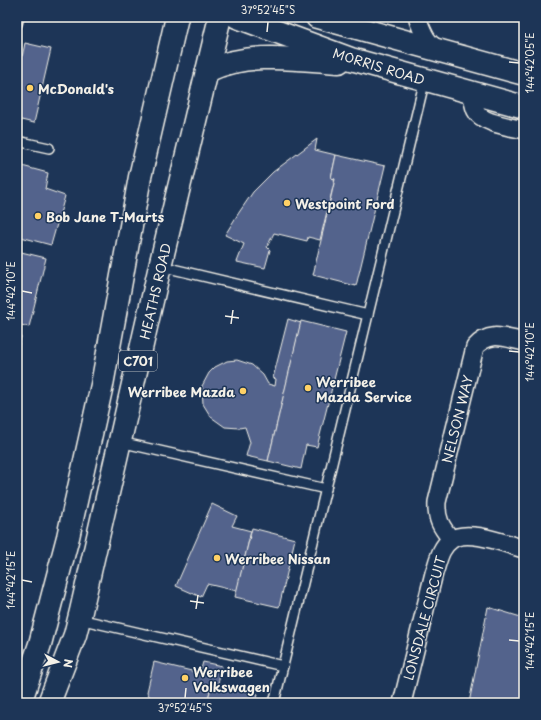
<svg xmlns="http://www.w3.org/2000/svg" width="541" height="720" font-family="'Playpen Sans',sans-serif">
  <rect width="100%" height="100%" fill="#1d3557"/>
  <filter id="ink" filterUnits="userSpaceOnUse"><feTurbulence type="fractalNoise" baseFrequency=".025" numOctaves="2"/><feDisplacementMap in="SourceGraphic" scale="8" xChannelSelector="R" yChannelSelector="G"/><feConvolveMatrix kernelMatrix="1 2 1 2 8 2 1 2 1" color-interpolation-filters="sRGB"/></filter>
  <g filter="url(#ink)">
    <!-- building -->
    <g fill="#53648c" stroke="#f4f1e8">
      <path d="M 25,43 L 51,49 L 34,123 L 17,119 L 17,58 L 22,57 Z"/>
      <path d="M 317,139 L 315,150 L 336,155 L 331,178 L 335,179 L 320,240 L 308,237 L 307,241 L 274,233 L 267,247 L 270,250 L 265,268 L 237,262 L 244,244 L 225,235 L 238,214 L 253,192 L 273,172 Z"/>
      <path d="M 336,155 L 385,166 L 356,286 L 313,275 L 335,179 L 331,178 Z"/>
      <path d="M 22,166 L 48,173 L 45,189 L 65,196 L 51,245 L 17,236 L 17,181 Z"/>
      <path d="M 17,251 L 46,258 L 29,327 L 17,324 Z"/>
      <path d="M 288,319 L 301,323 L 268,461 L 246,456 L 250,442 L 245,427 L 239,428 L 225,427 L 211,417 L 203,404 L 202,386 L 209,373 L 215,367 L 227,361 L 237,360 L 252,365 L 263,375 L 268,384 L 275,386 L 276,379 L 273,378 Z"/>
      <path d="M 301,321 L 346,332 L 317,447 L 306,445 L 301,469 L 268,461 Z"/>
      <path d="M 17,336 L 21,337 L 17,351 Z"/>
      <path d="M 212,504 L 237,516 L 232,526 L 251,531 L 237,591 L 207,584 L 201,597 L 176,586 Z"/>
      <path d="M 252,528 L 295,539 L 279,607 L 235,597 Z"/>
      <path d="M 488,607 L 524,618 L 524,703 L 469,703 Z"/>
      <path d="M 154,662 L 200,673 L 203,662 L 222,666 L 218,684 L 212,683 L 207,703 L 153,703 L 147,692 Z"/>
      <path d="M 212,683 L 258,694 L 256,703 L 207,703 Z"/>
    </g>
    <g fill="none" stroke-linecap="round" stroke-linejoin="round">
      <!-- lane casing -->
      <g stroke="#f4f1e8" stroke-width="12">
        <g id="lane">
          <path d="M 17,24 L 19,17"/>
          <path d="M 17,141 L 49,148"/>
          <path d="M 160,266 L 368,315"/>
          <path d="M 120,442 L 326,489"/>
          <path d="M 79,619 L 283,666"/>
          <path d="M 274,703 L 425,79"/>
        </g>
      </g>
      <!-- street casing -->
      <g stroke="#f4f1e8" stroke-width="20">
        <g id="street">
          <path d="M 418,20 C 423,33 427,45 441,50"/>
          <path d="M 471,92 C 473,98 473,105 476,111 C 481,123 512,127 524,130"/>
          <path d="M 451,539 C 441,527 436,519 437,502 L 475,347 C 490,330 505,338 524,342"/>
          <path d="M 402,703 L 434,573 C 438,562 440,547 451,540 C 467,528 506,544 524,549"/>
        </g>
      </g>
      <!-- secondary casing -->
      <g stroke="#f4f1e8" stroke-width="25">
        <g id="secondary">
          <path d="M 237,17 L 351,59 L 524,107"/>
          <path d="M 317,17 L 524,74"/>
          <path d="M 207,71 C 247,51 296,59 339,62"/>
        </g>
      </g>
      <!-- primary casing -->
      <g stroke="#f4f1e8" stroke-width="25">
        <g id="primary">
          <path d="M 20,703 L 40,644 L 68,537 L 102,385 L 140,177 L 177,17"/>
          <path d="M 49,703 L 75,635 L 81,611 L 160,266 L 220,17"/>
        </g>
      </g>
      <!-- lane -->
      <use href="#lane" stroke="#1d3557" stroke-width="9"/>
      <!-- street -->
      <use href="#street" stroke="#1d3557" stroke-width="17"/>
      <!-- secondary -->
      <use href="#secondary" stroke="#1d3557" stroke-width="22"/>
      <!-- primary -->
      <use href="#primary" stroke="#1d3557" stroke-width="22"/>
    </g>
  </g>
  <!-- ticks -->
  <path fill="none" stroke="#f4f1e8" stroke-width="1.5" d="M 267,32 L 268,22M 509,62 L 519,63M 22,291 L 32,293M 225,316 L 239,318M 231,324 L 233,310M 509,351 L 519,352M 22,580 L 32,582M 190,601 L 204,603M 196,609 L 198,595M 509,640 L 519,641M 185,698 L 186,688"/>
  <!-- markers -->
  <g fill="#ffd166" stroke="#1d3557" stroke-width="1.5">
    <circle cx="30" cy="88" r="4"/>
    <circle cx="287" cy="203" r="4"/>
    <circle cx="38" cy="216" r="4"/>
    <circle cx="308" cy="388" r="4"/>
    <circle cx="243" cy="391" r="4"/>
    <circle cx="217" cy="558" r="4"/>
    <circle cx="185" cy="678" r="4"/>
  </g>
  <g text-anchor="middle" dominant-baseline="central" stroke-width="3" stroke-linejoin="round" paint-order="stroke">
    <!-- shield labels -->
    <rect fill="#1d3557" stroke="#b4b9bc" stroke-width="1" x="119" y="351" width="38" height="20" rx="3"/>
    <g font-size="12" font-weight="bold" fill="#f4f1e8">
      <text x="138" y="361">C701</text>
    </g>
    <!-- street labels -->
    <g font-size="13" fill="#f4f1e8" stroke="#1d3557">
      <text transform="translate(379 66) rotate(17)">MORRIS ROAD</text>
      <text transform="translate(155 291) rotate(-77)">HEATHS ROAD</text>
      <text transform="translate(457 419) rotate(-76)">NELSON WAY</text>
      <text transform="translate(424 618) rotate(-75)">LONSDALE CIRCUIT</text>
    </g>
    <!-- poi labels -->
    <g font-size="13" font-weight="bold" fill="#f4f1e8" stroke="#1d3557" text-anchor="start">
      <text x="38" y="88">McDonald's</text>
      <text x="295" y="203">Westpoint Ford</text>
      <text x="46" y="216">Bob Jane T-Marts</text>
      <text x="316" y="381">Werribee<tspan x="316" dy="15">Mazda Service</tspan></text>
      <text x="235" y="391" text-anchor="end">Werribee Mazda</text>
      <text x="225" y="558">Werribee Nissan</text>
      <text x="193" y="671">Werribee<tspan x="193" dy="15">Volkswagen</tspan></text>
    </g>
  </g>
  <!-- margin -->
  <rect width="541" height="720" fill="none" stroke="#1d3557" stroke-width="44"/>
  <!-- north arrow -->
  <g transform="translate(58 662) rotate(97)" stroke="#1d3557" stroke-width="3" paint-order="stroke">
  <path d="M0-3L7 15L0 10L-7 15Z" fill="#f4f1e8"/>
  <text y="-6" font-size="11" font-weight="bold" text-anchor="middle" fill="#f4f1e8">N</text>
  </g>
  <rect x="22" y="22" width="497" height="676" fill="none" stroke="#f4f1e8" stroke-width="1.5"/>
  <g font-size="10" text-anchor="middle" fill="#f4f1e8">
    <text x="268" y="14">37°52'45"S</text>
    <text transform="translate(530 63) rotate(-90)" y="4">144°42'05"E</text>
    <text transform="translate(11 291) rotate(-90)" y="4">144°42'10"E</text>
    <text transform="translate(530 352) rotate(-90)" y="4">144°42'10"E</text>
    <text transform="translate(11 580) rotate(-90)" y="4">144°42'15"E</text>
    <text transform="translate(530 641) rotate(-90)" y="4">144°42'15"E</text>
    <text x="185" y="712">37°52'45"S</text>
  </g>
</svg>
